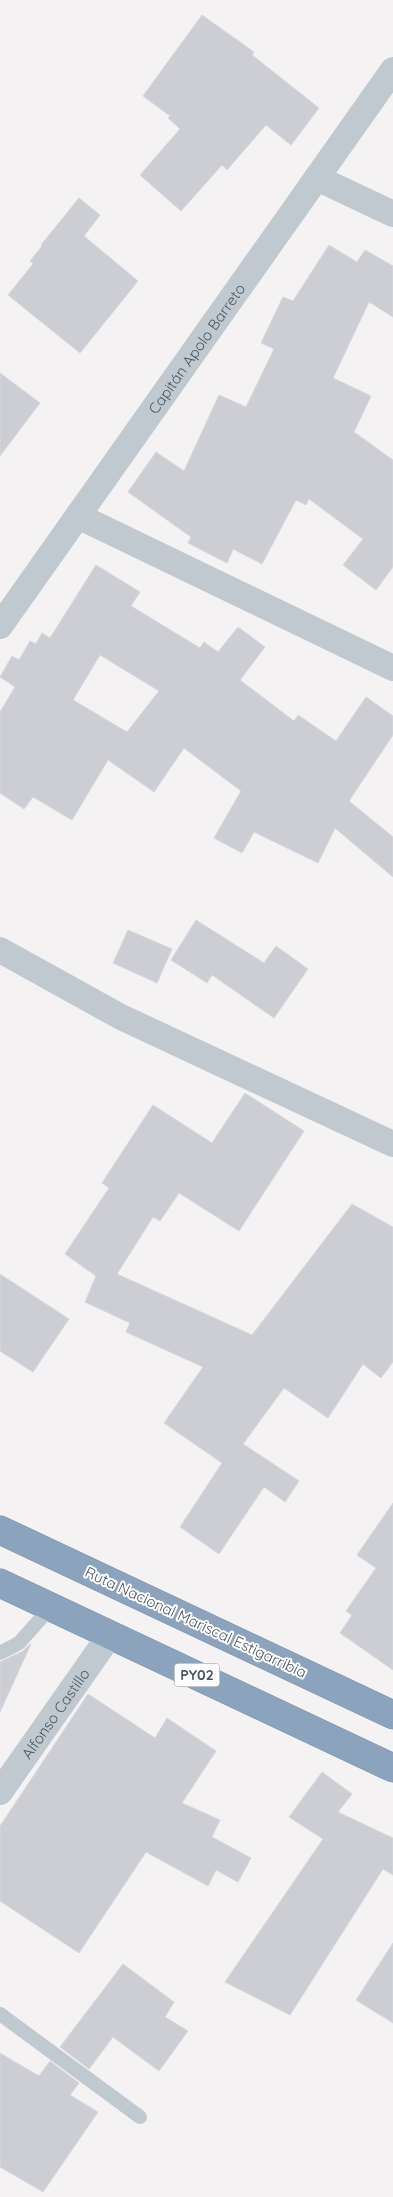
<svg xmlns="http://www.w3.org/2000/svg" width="393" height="2197" font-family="Quicksand,sans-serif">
  <rect width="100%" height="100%" fill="#f4f2f2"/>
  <!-- building -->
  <g fill="#ccced4" stroke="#d6d8dd" fill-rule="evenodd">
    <path d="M 202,15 L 254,52 L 252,55 L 319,108 L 291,145 L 266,125 L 227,170 L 222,165 L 181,211 L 140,175 L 180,129 L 168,118 L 170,116 L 143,96 Z"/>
    <path d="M 79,198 L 100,215 L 84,236 L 138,281 L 80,353 L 8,295 L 33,264 L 30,261 L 42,246 L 41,245 Z"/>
    <path d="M 329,245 L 357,262 L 365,250 L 393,266 L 393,317 L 369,302 L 333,378 L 371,396 L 354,432 L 393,460 L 393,567 L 376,590 L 343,565 L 363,539 L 309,499 L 306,505 L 296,500 L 262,564 L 233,549 L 227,563 L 188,543 L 191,537 L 128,492 L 156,452 L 184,471 L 219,395 L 246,407 L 274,349 L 261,343 L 283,297 L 293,301 Z"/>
    <path d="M 0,373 L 40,403 L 0,456 Z"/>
    <path d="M 96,565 L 140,592 L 131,606 L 200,648 L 204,642 L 218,652 L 238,627 L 265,647 L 240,680 L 294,721 L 298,715 L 336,741 L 366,697 L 393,716 L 393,735 L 349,801 L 393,837 L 393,877 L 335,828 L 318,863 L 254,832 L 242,853 L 214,838 L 241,791 L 184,748 L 154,792 L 108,760 L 72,820 L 33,797 L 24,809 L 0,793 L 0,712 L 15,687 L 0,677 L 12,656 L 19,660 L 30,641 L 36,644 L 42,633 L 50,638 ZM 100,655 L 159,691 L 127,732 L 73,700 Z"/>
    <path d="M 196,920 L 264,963 L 276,946 L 308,969 L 274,1018 L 212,975 L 207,983 L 171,960 Z"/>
    <path d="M 128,930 L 172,949 L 157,983 L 113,963 Z"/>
    <path d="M 245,1093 L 304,1131 L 239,1231 L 179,1193 L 160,1221 L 153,1217 L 117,1274 L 252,1335 L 352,1204 L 393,1227 L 393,1362 L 381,1378 L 363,1364 L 328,1418 L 284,1388 L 243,1444 L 299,1481 L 285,1502 L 264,1487 L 219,1554 L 180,1527 L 222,1463 L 164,1423 L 203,1367 L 126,1332 L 130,1323 L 85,1302 L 96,1276 L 65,1254 L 109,1188 L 102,1183 L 153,1105 L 212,1143 Z"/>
    <path d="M 0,1274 L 69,1319 L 33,1372 L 0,1351 Z"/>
    <path d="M 393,1503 L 393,1670 L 340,1633 L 352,1615 L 346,1611 L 376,1568 L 357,1555 Z"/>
    <path d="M 30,1644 L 31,1644 L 0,1712 L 0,1662 L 23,1651 Z"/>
    <path d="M 88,1694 L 155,1738 L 167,1718 L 216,1751 L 182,1803 L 220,1820 L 212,1837 L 251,1858 L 238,1882 L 216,1870 L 208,1886 L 146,1852 L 79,1953 L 0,1901 L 0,1826 Z"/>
    <path d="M 322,1772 L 352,1794 L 338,1812 L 393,1838 L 393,1875 L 383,1869 L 290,2015 L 225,1982 L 323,1839 L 289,1817 Z"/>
    <path d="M 393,1943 L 393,2023 L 356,2000 Z"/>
    <path d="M 123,1964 L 174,2002 L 165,2017 L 188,2031 L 159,2071 L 113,2037 L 89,2069 L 60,2047 Z"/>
    <path d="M 0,2053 L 39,2076 L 50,2061 L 79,2083 L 70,2095 L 98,2112 L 43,2192 L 0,2167 Z"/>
  </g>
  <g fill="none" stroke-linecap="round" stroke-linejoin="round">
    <!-- highway casing -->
    <g stroke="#778eaa" stroke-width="29">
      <g id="highway">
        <path d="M 0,1530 L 393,1715"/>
        <path d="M 0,1583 L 393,1768"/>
      </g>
    </g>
    <!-- lane -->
    <g stroke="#c0c9d0" stroke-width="14">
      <path d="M 0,1653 L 19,1643 L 51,1607"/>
      <path d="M 0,2014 L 140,2117"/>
    </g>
    <!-- street -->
    <g stroke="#c0c9d0" stroke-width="26">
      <path d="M 317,178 L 393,214"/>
      <path d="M 78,516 L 393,668"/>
      <path id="s1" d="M 0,626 L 393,70"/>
      <path d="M 0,950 L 121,1017 L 393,1144"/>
      <path id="s2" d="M 0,1792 L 110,1635"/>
    </g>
    <!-- highway -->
    <use href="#highway" stroke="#8ca3be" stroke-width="28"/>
  </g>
  <g text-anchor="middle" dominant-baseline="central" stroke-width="4" stroke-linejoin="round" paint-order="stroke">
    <!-- shield labels -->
    <rect fill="#fff" stroke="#80878f" stroke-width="1" x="174.5" y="1663.5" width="45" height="23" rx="4"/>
    <g font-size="14" font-weight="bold" fill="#4a545f">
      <text x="197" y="1675">PY02</text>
    </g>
    <!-- street labels -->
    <g font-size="15" fill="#4a545f" stroke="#fff">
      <text stroke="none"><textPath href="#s1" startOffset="340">Capitán Apolo Barreto</textPath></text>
      <text transform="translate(196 1622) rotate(25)">Ruta Nacional Mariscal Estigarribia</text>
      <text stroke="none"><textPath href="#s2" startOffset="96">Alfonso Castillo</textPath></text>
    </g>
  </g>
</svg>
